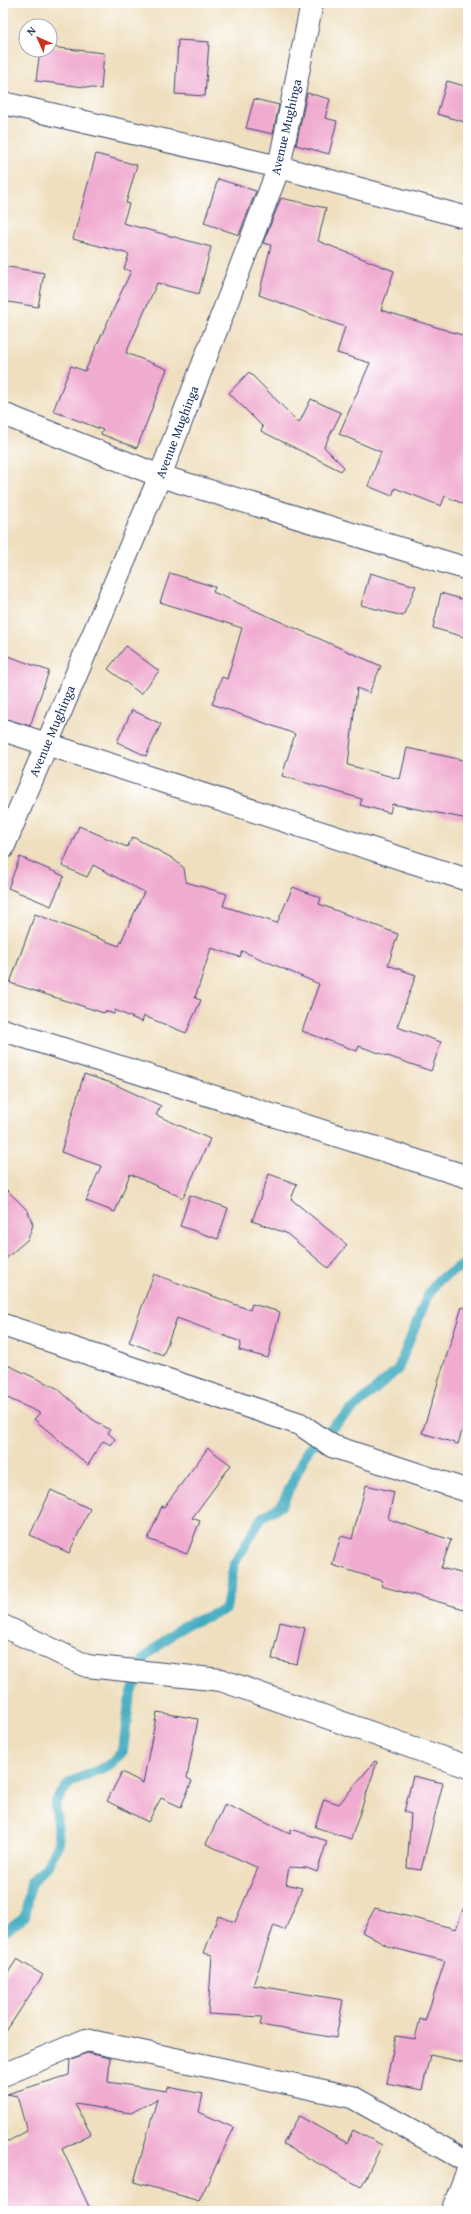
<svg xmlns="http://www.w3.org/2000/svg" width="471" height="2214" font-family="'Gentium Book Plus',serif">
  <rect width="100%" height="100%" fill="#fff"/>
  <filter id="ink" filterUnits="userSpaceOnUse"><feTurbulence type="fractalNoise" baseFrequency=".025" numOctaves="2"/><feDisplacementMap in="SourceGraphic" scale="8" xChannelSelector="R" yChannelSelector="G"/><feConvolveMatrix kernelMatrix="1 2 1 2 8 2 1 2 1" color-interpolation-filters="sRGB"/></filter>
  <filter id="wash" filterUnits="userSpaceOnUse"><feTurbulence type="fractalNoise" baseFrequency=".012" numOctaves="4" result="noise"/><feDisplacementMap in="SourceGraphic" scale="16" xChannelSelector="R" yChannelSelector="G"/><feGaussianBlur stdDeviation="0.9" result="paint"/><feColorMatrix in="noise" values="0 0 0 0 0 0 0 0 0 0 0 0 0 0 0 0 0 1.4 0 .05"/><feComposite in="paint" operator="in"/></filter>
  <g filter="url(#wash)">
    <rect width="100%" height="100%" fill="#efdfbf"/>
    <g fill="none" stroke-linecap="round" stroke-linejoin="round">
      <!-- stream -->
      <path stroke="#3faabf" stroke-width="10" d="M 3,1932 L 6,1931 L 25,1916 L 31,1883 L 48,1865 L 59,1843 L 55,1802 L 70,1782 L 110,1765 L 123,1751 L 129,1702 L 144,1658 L 181,1627 L 226,1609 L 234,1564 L 262,1517 L 281,1506 L 309,1448 L 398,1369 L 427,1297 L 438,1280 L 468,1262"/>
    </g>
    <g id="blocks">
      <!-- building -->
      <g fill="#f0abd0">
        <path d="M 178,40 L 209,42 L 205,96 L 175,94 Z"/>
        <path d="M 50,47 L 104,53 L 101,89 L 36,81 L 40,50 L 50,50 Z"/>
        <path d="M 447,81 L 468,87 L 468,123 L 437,114 Z"/>
        <path d="M 307,93 L 330,99 L 325,118 L 337,121 L 329,154 L 296,145 Z"/>
        <path d="M 254,99 L 279,105 L 273,134 L 246,128 Z"/>
        <path d="M 96,154 L 137,165 L 126,203 L 129,204 L 123,223 L 211,247 L 199,294 L 157,283 L 126,353 L 167,369 L 137,448 L 101,434 L 103,430 L 53,411 L 71,366 L 85,371 L 131,271 L 124,269 L 129,254 L 73,239 Z"/>
        <path d="M 218,179 L 256,191 L 239,235 L 204,223 Z"/>
        <path d="M 281,198 L 326,208 L 318,241 L 394,271 L 381,310 L 468,337 L 468,506 L 445,496 L 441,506 L 395,488 L 392,496 L 368,486 L 381,452 L 339,434 L 370,363 L 337,353 L 345,327 L 259,295 L 271,245 L 263,243 Z"/>
        <path d="M 3,266 L 44,273 L 38,307 L 3,301 Z"/>
        <path d="M 249,372 L 299,423 L 311,399 L 341,413 L 324,447 L 344,467 L 341,471 L 261,431 L 263,427 L 229,393 Z"/>
        <path d="M 170,573 L 215,587 L 213,592 L 381,666 L 369,693 L 357,688 L 348,765 L 400,779 L 407,748 L 468,761 L 468,819 L 392,804 L 390,813 L 360,805 L 362,799 L 282,776 L 295,734 L 212,704 L 222,677 L 227,679 L 242,628 L 160,602 Z"/>
        <path d="M 370,573 L 416,586 L 403,616 L 361,605 Z"/>
        <path d="M 441,593 L 468,601 L 468,638 L 433,628 Z"/>
        <path d="M 126,646 L 159,671 L 141,694 L 108,669 Z"/>
        <path d="M 3,654 L 49,671 L 30,726 L 3,718 Z"/>
        <path d="M 132,710 L 161,724 L 146,756 L 117,742 Z"/>
        <path d="M 79,826 L 127,847 L 133,837 L 172,858 L 184,868 L 186,882 L 227,894 L 223,906 L 277,923 L 293,887 L 321,898 L 319,904 L 398,934 L 388,965 L 416,975 L 397,1027 L 441,1042 L 431,1071 L 359,1046 L 357,1051 L 302,1031 L 319,984 L 242,951 L 240,957 L 211,948 L 195,998 L 201,1000 L 186,1033 L 144,1016 L 142,1022 L 115,1010 L 114,1014 L 105,1011 L 104,1013 L 10,983 L 35,914 L 119,946 L 144,892 L 93,865 L 87,877 L 62,866 Z"/>
        <path d="M 20,857 L 64,876 L 51,906 L 8,888 Z"/>
        <path d="M 84,1074 L 114,1084 L 161,1106 L 156,1115 L 210,1139 L 183,1198 L 130,1174 L 115,1212 L 86,1201 L 101,1166 L 61,1152 Z"/>
        <path d="M 269,1174 L 297,1184 L 291,1199 L 347,1245 L 328,1268 L 286,1233 L 252,1221 Z"/>
        <path d="M 3,1186 L 28,1211 L 33,1225 L 28,1239 L 3,1261 Z"/>
        <path d="M 190,1195 L 228,1208 L 218,1239 L 180,1226 Z"/>
        <path d="M 154,1274 L 250,1310 L 252,1304 L 280,1312 L 268,1358 L 239,1350 L 241,1342 L 177,1318 L 163,1355 L 129,1342 Z"/>
        <path d="M 462,1307 L 468,1308 L 468,1411 L 458,1444 L 422,1433 Z"/>
        <path d="M 3,1363 L 57,1388 L 92,1419 L 110,1430 L 108,1433 L 115,1439 L 111,1445 L 103,1441 L 88,1465 L 34,1419 L 40,1413 L 3,1396 Z"/>
        <path d="M 208,1448 L 231,1465 L 192,1518 L 200,1521 L 187,1554 L 148,1539 L 162,1506 L 164,1507 Z"/>
        <path d="M 366,1485 L 394,1492 L 388,1519 L 451,1540 L 441,1568 L 468,1575 L 468,1610 L 381,1586 L 383,1581 L 332,1565 L 341,1536 L 352,1539 Z"/>
        <path d="M 51,1490 L 90,1509 L 69,1553 L 30,1535 Z"/>
        <path d="M 280,1622 L 305,1628 L 297,1664 L 272,1659 Z"/>
        <path d="M 157,1712 L 198,1719 L 187,1778 L 192,1781 L 181,1807 L 161,1798 L 148,1822 L 107,1801 L 122,1772 L 143,1783 Z"/>
        <path d="M 375,1761 L 377,1762 L 351,1839 L 315,1827 L 324,1799 L 339,1804 Z"/>
        <path d="M 413,1776 L 443,1783 L 421,1870 L 407,1868 L 411,1814 L 404,1812 Z"/>
        <path d="M 225,1804 L 290,1834 L 291,1829 L 327,1841 L 317,1872 L 307,1868 L 289,1867 L 286,1884 L 302,1888 L 285,1930 L 274,1925 L 253,1985 L 343,2000 L 336,2038 L 260,2025 L 262,2017 L 208,2014 L 212,1955 L 204,1953 L 218,1916 L 235,1922 L 258,1868 L 206,1844 Z"/>
        <path d="M 375,1908 L 456,1929 L 463,1909 L 468,1909 L 468,2063 L 430,2055 L 422,2090 L 386,2083 L 396,2036 L 415,2039 L 420,2019 L 425,2021 L 445,1961 L 389,1947 L 362,1932 Z"/>
        <path d="M 17,1959 L 43,1975 L 3,2036 L 3,1980 Z"/>
        <path d="M 87,2053 L 110,2058 L 108,2082 L 167,2091 L 168,2087 L 203,2094 L 199,2112 L 234,2128 L 199,2201 L 134,2182 L 157,2099 L 131,2113 L 75,2104 L 91,2134 L 62,2149 L 91,2211 L 3,2211 L 3,2144 L 27,2131 L 17,2096 L 7,2094 L 69,2075 L 70,2060 Z"/>
        <path d="M 299,2116 L 347,2143 L 353,2130 L 382,2145 L 361,2187 L 283,2144 Z"/>
      </g>
    </g>
  </g>
  <g filter="url(#ink)">
    <use href="#blocks" fill-opacity="0" stroke="#3b496d" stroke-width="1"/>
    <g fill="none" stroke-linecap="round" stroke-linejoin="round">
      <!-- minor casing -->
      <g stroke="#3b496d" stroke-width="24">
        <g id="minor">
          <path d="M 3,103 L 279,167 L 468,218"/>
          <path d="M 3,414 L 160,476 L 468,569"/>
          <path d="M 3,730 L 468,880"/>
          <path d="M 3,848 L 160,476 L 279,167 L 312,3"/>
          <path d="M 3,1030 L 468,1177"/>
          <path d="M 3,1325 L 300,1424 L 332,1446 L 468,1491"/>
          <path d="M 3,1626 L 87,1666 L 221,1680 L 468,1767"/>
          <path d="M 3,2075 L 86,2040 L 352,2097 L 468,2162"/>
          <path d="M 452,2211 L 468,2170"/>
        </g>
      </g>
      <!-- minor -->
      <use href="#minor" stroke="#fff" stroke-width="22"/>
    </g>
  </g>
  <g text-anchor="middle" dominant-baseline="central" stroke-width="3" stroke-linejoin="round" paint-order="stroke">
    <!-- street labels -->
    <g font-size="13" fill="#1b2f5e" stroke="#fff">
      <text transform="translate(286 127) rotate(-77)">Avenue Mughinga</text>
      <text transform="translate(177 432) rotate(-69)">Avenue Mughinga</text>
      <text transform="translate(52 731) rotate(-67)">Avenue Mughinga</text>
    </g>
  </g>
  <!-- margin -->
  <rect width="471" height="2214" fill="none" stroke="#fff" stroke-width="16"/>
  <!-- north arrow -->
  <g transform="translate(38 38) rotate(315)"><circle r="19" fill="#ffffff" stroke="#a4acbf"/>
  <path d="M0-3L7 15L0 10L-7 15Z" fill="#c8321e"/>
  <text y="-6" font-size="11" font-weight="bold" text-anchor="middle" fill="#1b2f5e">N</text>
  </g>
</svg>
